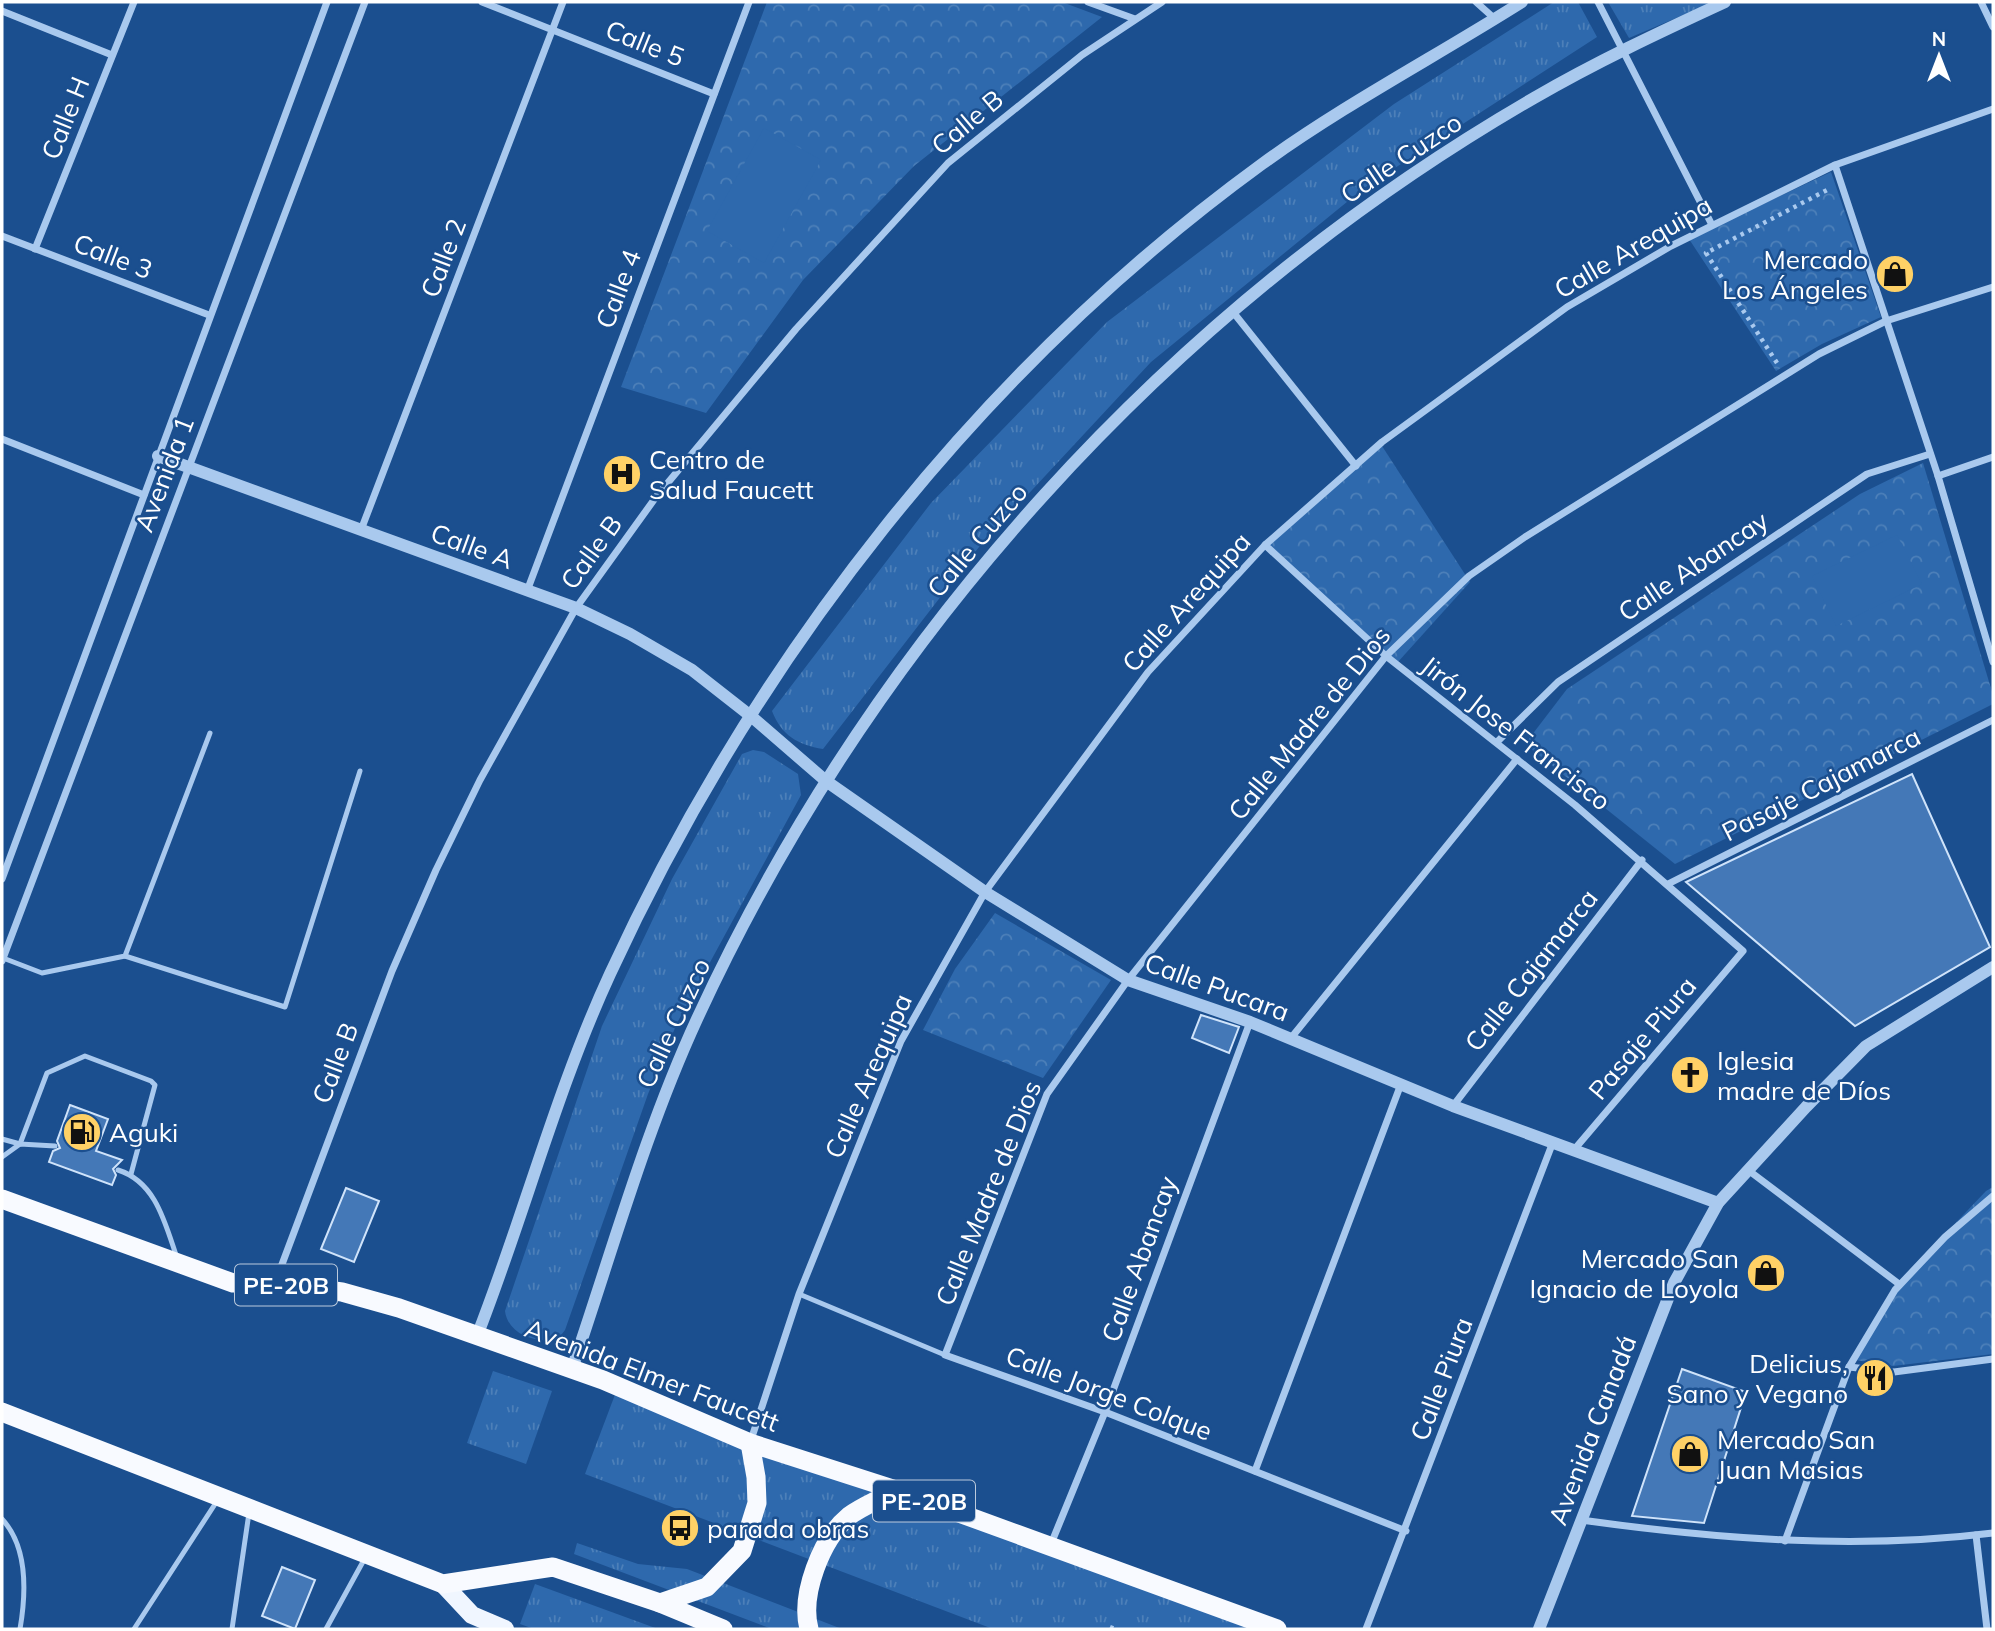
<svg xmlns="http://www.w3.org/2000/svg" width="1995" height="1631" font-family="Mulish,sans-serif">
  <defs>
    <pattern id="grass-tufts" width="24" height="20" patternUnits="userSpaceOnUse" patternTransform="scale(1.75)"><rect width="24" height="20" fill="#2e69ad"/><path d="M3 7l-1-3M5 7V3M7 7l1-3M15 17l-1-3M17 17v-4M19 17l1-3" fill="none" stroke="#4d80b9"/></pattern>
    <pattern id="forest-crowns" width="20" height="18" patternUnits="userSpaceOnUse" patternTransform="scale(1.75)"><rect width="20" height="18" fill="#2e69ad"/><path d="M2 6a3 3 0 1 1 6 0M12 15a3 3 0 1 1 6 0" fill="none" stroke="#4d80b9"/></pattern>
  </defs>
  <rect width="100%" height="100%" fill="#1b4f8f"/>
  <!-- grass -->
  <g fill="url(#grass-tufts)">
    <path d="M 1554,2 L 1578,2 L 1597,37 L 1364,188 L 1151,362 L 979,547 L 823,749 C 798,745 781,735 772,711 L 931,503 L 1107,322 L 1394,104 Z"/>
    <path d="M 1608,2 L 1714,2 L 1629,38 Z"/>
    <path d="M 753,750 L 764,752 L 798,774 L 801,795 L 677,1023 L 648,1094 L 565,1330 L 558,1339 C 537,1344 508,1335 505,1311 L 602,1026 L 672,879 L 742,754 Z"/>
    <path d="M 493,1371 L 552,1391 L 526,1464 L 467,1443 Z"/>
    <path d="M 616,1392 L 1258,1629 L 993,1629 L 585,1474 Z"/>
    <path d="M 577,1543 L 638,1564 L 687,1569 L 842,1629 L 772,1629 L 574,1554 Z"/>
    <path d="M 535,1584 L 658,1629 L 534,1629 L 520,1624 Z"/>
  </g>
  <!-- forest -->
  <g fill="url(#forest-crowns)">
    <path d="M 767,2 L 1062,2 L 1102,17 L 914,166 L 803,280 L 706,413 L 621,387 Z"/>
    <path d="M 1831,172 L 1881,317 L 1822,344 L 1776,371 L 1689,239 Z"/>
    <path d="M 1382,446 L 1470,582 L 1397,663 L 1265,549 Z"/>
    <path d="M 1923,463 L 1993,695 L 1993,704 L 1675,864 L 1525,744 L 1567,689 L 1860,494 Z"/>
    <path d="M 995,913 L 1111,980 L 1043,1078 L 923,1030 L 955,969 Z"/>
    <path d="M 1993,1187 L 1993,1354 L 1893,1366 L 1855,1360 L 1907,1274 L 1986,1191 Z"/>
  </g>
  <!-- garden -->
  <g fill="#2e69ad">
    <path d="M 764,128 L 821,160 L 764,263 L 707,231 Z"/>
    <path d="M 1897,535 L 1922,584 L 1836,626 L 1812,576 Z"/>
  </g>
  <!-- building -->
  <g fill="#4478b7" stroke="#cfe3fa" stroke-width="2">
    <path d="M 1912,774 L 1990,947 L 1855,1026 L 1686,882 Z"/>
    <path d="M 1201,1015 L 1239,1027 L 1229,1053 L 1192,1038 Z"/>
    <path d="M 70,1105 L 108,1119 L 96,1151 L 122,1160 L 113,1169 L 116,1175 L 112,1185 L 49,1162 L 53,1151 L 60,1148 L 57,1141 Z"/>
    <path d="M 346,1188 L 379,1201 L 354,1262 L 321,1249 Z"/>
    <path d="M 1682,1369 L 1746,1392 L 1704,1523 L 1632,1516 Z"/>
    <path d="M 282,1567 L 315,1580 L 295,1629 L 262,1616 Z"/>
  </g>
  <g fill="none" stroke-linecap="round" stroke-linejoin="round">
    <!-- path -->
    <g stroke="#a9c9ee" stroke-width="4.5" stroke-dasharray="3.5 5" stroke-linecap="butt">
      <path d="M 1777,363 L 1706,253 L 1829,189"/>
      <path d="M 1110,1627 L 1115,1629"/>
    </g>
    <!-- service -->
    <g stroke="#a9c9ee" stroke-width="5">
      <path d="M 125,956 L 285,1007 L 360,771"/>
      <path d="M 3,958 L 42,973 L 125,956 L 210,733"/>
      <path d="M 2,1139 L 20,1144 L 47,1073 L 85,1056 L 151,1081 L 155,1085 L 131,1174"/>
      <path d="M 2,1157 L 20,1144 L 55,1146"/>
      <path d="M 118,1170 C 156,1182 165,1223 177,1258"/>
      <path d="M 799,1294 L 945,1355"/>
      <path d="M 2,1519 C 28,1547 26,1594 20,1629"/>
      <path d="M 134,1629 L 217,1501"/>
      <path d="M 232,1629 L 249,1513"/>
      <path d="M 326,1629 L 365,1558"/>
    </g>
    <!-- minor -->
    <g stroke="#a9c9ee" stroke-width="7">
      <path d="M 482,2 L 714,94"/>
      <path d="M 1088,2 L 1135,19"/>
      <path d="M 1476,2 L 1495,19"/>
      <path d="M 1598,2 L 1712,225"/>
      <path d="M 1981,2 L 1993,27"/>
      <path d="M 2,11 L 112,55"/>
      <path d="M 1835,165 L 1938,476 L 1993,662"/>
      <path d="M 2,236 L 209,315"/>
      <path d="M 35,249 L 134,2"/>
      <path d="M 1233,312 L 1356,466"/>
      <path d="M 2,439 L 144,495"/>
      <path d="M 1938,476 L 1993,457"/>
      <path d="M 361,530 L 563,2"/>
      <path d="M 1265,545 L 1386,656 L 1575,805 L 1743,951 L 1573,1151"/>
      <path d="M 527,591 L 749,2"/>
      <path d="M 1497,742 L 1558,682 L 1867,474 L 1930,454"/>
      <path d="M 2,879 L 327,2"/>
      <path d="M 1668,884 L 1993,720"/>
      <path d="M 2,961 L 365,2"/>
      <path d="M 1291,1038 L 1517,759"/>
      <path d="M 1453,1106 L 1642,860"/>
      <path d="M 1748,1170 L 1899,1284"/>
      <path d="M 275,1283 L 392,971 L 436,870 L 480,780 L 576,608 L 656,497 L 796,329 L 948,163 L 1082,55 L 1162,2"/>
      <path d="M 1849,1367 L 1894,1372 L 1993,1359"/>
      <path d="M 750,1443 L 799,1294 L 901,1041 L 985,892 L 1148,672 L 1265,545 L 1382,442 L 1567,307 L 1671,246 L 1835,165 L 1993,109"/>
      <path d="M 1255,1471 L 1401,1084"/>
      <path d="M 1581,1520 C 1717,1539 1856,1550 1993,1533"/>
      <path d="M 1406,1531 L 1105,1412 L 945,1355 L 1047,1094 L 1128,980 L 1386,656 L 1469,576 L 1525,537 L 1819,354 L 1886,321 L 1993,287"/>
      <path d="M 1976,1535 L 1987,1629"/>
      <path d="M 1785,1541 L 1849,1367 L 1895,1290 L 1945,1237 L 1993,1196"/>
      <path d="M 1051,1544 L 1105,1412 L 1250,1022"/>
      <path d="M 1366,1629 L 1553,1142"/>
    </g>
    <!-- tertiary -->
    <g stroke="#a9c9ee" stroke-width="12">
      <path d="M 158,456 L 576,608 L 630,634 L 692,670 L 752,717 L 826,781 L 985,892 L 1128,980 L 1250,1022 L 1453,1106 L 1718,1203"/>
      <path d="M 477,1336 C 524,1216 556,1091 610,974 C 756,657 979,370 1262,164 C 1345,104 1435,57 1522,2"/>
      <path d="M 572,1369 C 612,1252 645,1132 697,1019 C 873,637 1169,309 1534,98 C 1596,62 1660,32 1725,2"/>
      <path d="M 1539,1629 L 1674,1283 L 1718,1203 L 1806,1107 L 1866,1046 L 1993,967"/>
    </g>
    <!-- primary -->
    <path stroke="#f0f6ff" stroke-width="18" d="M 443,1584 L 472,1615 L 505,1629"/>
    <!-- trunk -->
    <g stroke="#f8faff" stroke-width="19">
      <path d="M 2,1199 L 233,1283 L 275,1283 L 342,1292 L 399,1308 L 603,1380 L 750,1443 L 896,1490 L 1277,1629"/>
      <path d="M 2,1412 L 443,1584 L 553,1567 L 660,1603 L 723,1629"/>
      <path d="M 660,1603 L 707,1587 L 742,1551 L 757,1503 L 756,1477 L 750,1443"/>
      <path d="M 809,1629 C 800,1595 821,1539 849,1516 C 862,1506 881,1499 896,1490"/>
    </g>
  </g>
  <!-- icons -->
  <defs>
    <g id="shop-disc" transform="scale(2.0125)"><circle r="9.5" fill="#ffd166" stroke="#1b4f8f"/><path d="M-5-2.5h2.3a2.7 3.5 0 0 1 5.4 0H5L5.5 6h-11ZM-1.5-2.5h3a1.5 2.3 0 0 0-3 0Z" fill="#111"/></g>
    <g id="hospital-disc" transform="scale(2.0125)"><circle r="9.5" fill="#ffd166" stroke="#1b4f8f"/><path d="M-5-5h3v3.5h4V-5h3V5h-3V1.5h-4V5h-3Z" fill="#111"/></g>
    <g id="church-disc" transform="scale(2.0125)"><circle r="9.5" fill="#ffd166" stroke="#1b4f8f"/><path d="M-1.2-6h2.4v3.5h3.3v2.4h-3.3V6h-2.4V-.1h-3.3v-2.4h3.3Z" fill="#111"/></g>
    <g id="fuel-disc" transform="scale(2.0125)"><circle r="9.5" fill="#ffd166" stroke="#1b4f8f"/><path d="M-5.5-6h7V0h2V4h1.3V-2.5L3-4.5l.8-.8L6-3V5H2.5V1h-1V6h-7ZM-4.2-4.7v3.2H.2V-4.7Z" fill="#111"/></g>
    <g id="restaurant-disc" transform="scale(2.0125)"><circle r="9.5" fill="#ffd166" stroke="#1b4f8f"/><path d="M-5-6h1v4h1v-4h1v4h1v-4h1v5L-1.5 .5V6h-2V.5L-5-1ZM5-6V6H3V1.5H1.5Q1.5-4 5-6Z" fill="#111"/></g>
    <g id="bus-disc" transform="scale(2.0125)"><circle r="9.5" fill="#ffd166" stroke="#1b4f8f"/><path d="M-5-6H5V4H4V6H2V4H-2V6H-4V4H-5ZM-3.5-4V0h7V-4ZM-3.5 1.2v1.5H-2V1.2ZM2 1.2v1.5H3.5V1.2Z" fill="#111"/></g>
  </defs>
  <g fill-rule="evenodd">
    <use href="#shop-disc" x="1895" y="274"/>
    <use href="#hospital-disc" x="622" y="474"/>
    <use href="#church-disc" x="1690" y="1075"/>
    <use href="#fuel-disc" x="82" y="1132"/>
    <use href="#shop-disc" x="1766" y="1273"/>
    <use href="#restaurant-disc" x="1875" y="1378"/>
    <use href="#shop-disc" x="1690" y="1454"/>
    <use href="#bus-disc" x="680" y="1528"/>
  </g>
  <g text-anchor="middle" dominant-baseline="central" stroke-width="5" stroke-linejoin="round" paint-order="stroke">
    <!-- shield labels -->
    <g fill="#1b4f8f" stroke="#bbcadd" stroke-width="2">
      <rect x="235" y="1264.5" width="102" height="41" rx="5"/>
      <rect x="873" y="1480.5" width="102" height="41" rx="5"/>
    </g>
    <g font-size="24" font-weight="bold" fill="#fff">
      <text x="286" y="1285">PE-20B</text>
      <text x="924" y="1501">PE-20B</text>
    </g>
    <!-- street labels -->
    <g font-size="26" fill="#fff" stroke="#1b4f8f">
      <text transform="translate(645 43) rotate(22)">Calle 5</text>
      <text transform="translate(65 118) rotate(-68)">Calle H</text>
      <text transform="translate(967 122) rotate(-40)">Calle B</text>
      <text transform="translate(1401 158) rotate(-34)">Calle Cuzco</text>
      <text transform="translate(1633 247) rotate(-30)">Calle Arequipa</text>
      <text transform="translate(113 256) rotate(21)">Calle 3</text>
      <text transform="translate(443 258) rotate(-69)">Calle 2</text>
      <text transform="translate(618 289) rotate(-69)">Calle 4</text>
      <text transform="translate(164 474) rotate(-69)">Avenida 1</text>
      <text transform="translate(977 540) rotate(-50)">Calle Cuzco</text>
      <text transform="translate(472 546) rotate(20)">Calle A</text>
      <text transform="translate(591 552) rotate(-54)">Calle B</text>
      <text transform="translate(1693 566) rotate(-34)">Calle Abancay</text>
      <text transform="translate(1186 602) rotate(-48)">Calle Arequipa</text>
      <text transform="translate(1309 723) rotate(-51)">Calle Madre de Dios</text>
      <text transform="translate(1516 733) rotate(38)">Jirón Jose Francisco</text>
      <text transform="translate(1821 784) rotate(-27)">Pasaje Cajamarca</text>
      <text transform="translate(1531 970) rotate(-52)">Calle Cajamarca</text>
      <text transform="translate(1217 987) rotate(20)">Calle Pucara</text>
      <text transform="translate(673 1023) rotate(-65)">Calle Cuzco</text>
      <text transform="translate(1642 1038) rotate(-50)">Pasaje Piura</text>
      <text transform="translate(335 1063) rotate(-69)">Calle B</text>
      <text transform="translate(868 1076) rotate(-66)">Calle Arequipa</text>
      <text transform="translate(988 1193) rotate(-68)">Calle Madre de Dios</text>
      <text transform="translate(1139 1259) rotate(-70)">Calle Abancay</text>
      <text transform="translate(652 1375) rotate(21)">Avenida Elmer Faucett</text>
      <text transform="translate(1441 1379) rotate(-69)">Calle Piura</text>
      <text transform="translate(1109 1393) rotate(21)">Calle Jorge Colque</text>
      <text transform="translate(1592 1430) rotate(-69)">Avenida Canadá</text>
    </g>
    <!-- poi labels -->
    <g font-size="26" fill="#fff" stroke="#1b4f8f" text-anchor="start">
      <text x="1868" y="259" text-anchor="end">Mercado<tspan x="1868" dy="30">Los Ángeles</tspan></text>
      <text x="649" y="459">Centro de<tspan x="649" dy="30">Salud Faucett</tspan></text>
      <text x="1717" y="1060">Iglesia<tspan x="1717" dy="30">madre de Díos</tspan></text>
      <text x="109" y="1132">Aguki</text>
      <text x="1739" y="1258" text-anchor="end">Mercado San<tspan x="1739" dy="30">Ignacio de Loyola</tspan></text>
      <text x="1848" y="1363" text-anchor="end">Delicius,<tspan x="1848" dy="30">Sano y Vegano</tspan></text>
      <text x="1717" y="1439">Mercado San<tspan x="1717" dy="30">Juan Masias</tspan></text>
      <text x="707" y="1528">parada obras</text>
    </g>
  </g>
  <!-- border -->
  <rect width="1995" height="1631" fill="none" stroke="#ffffff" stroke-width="7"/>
  <!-- north arrow -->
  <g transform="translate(1939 56)" stroke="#1b4f8f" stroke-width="5" paint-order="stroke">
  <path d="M0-5L12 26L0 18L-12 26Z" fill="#ffffff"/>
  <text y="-10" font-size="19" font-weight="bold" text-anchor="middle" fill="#ffffff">N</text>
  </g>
</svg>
